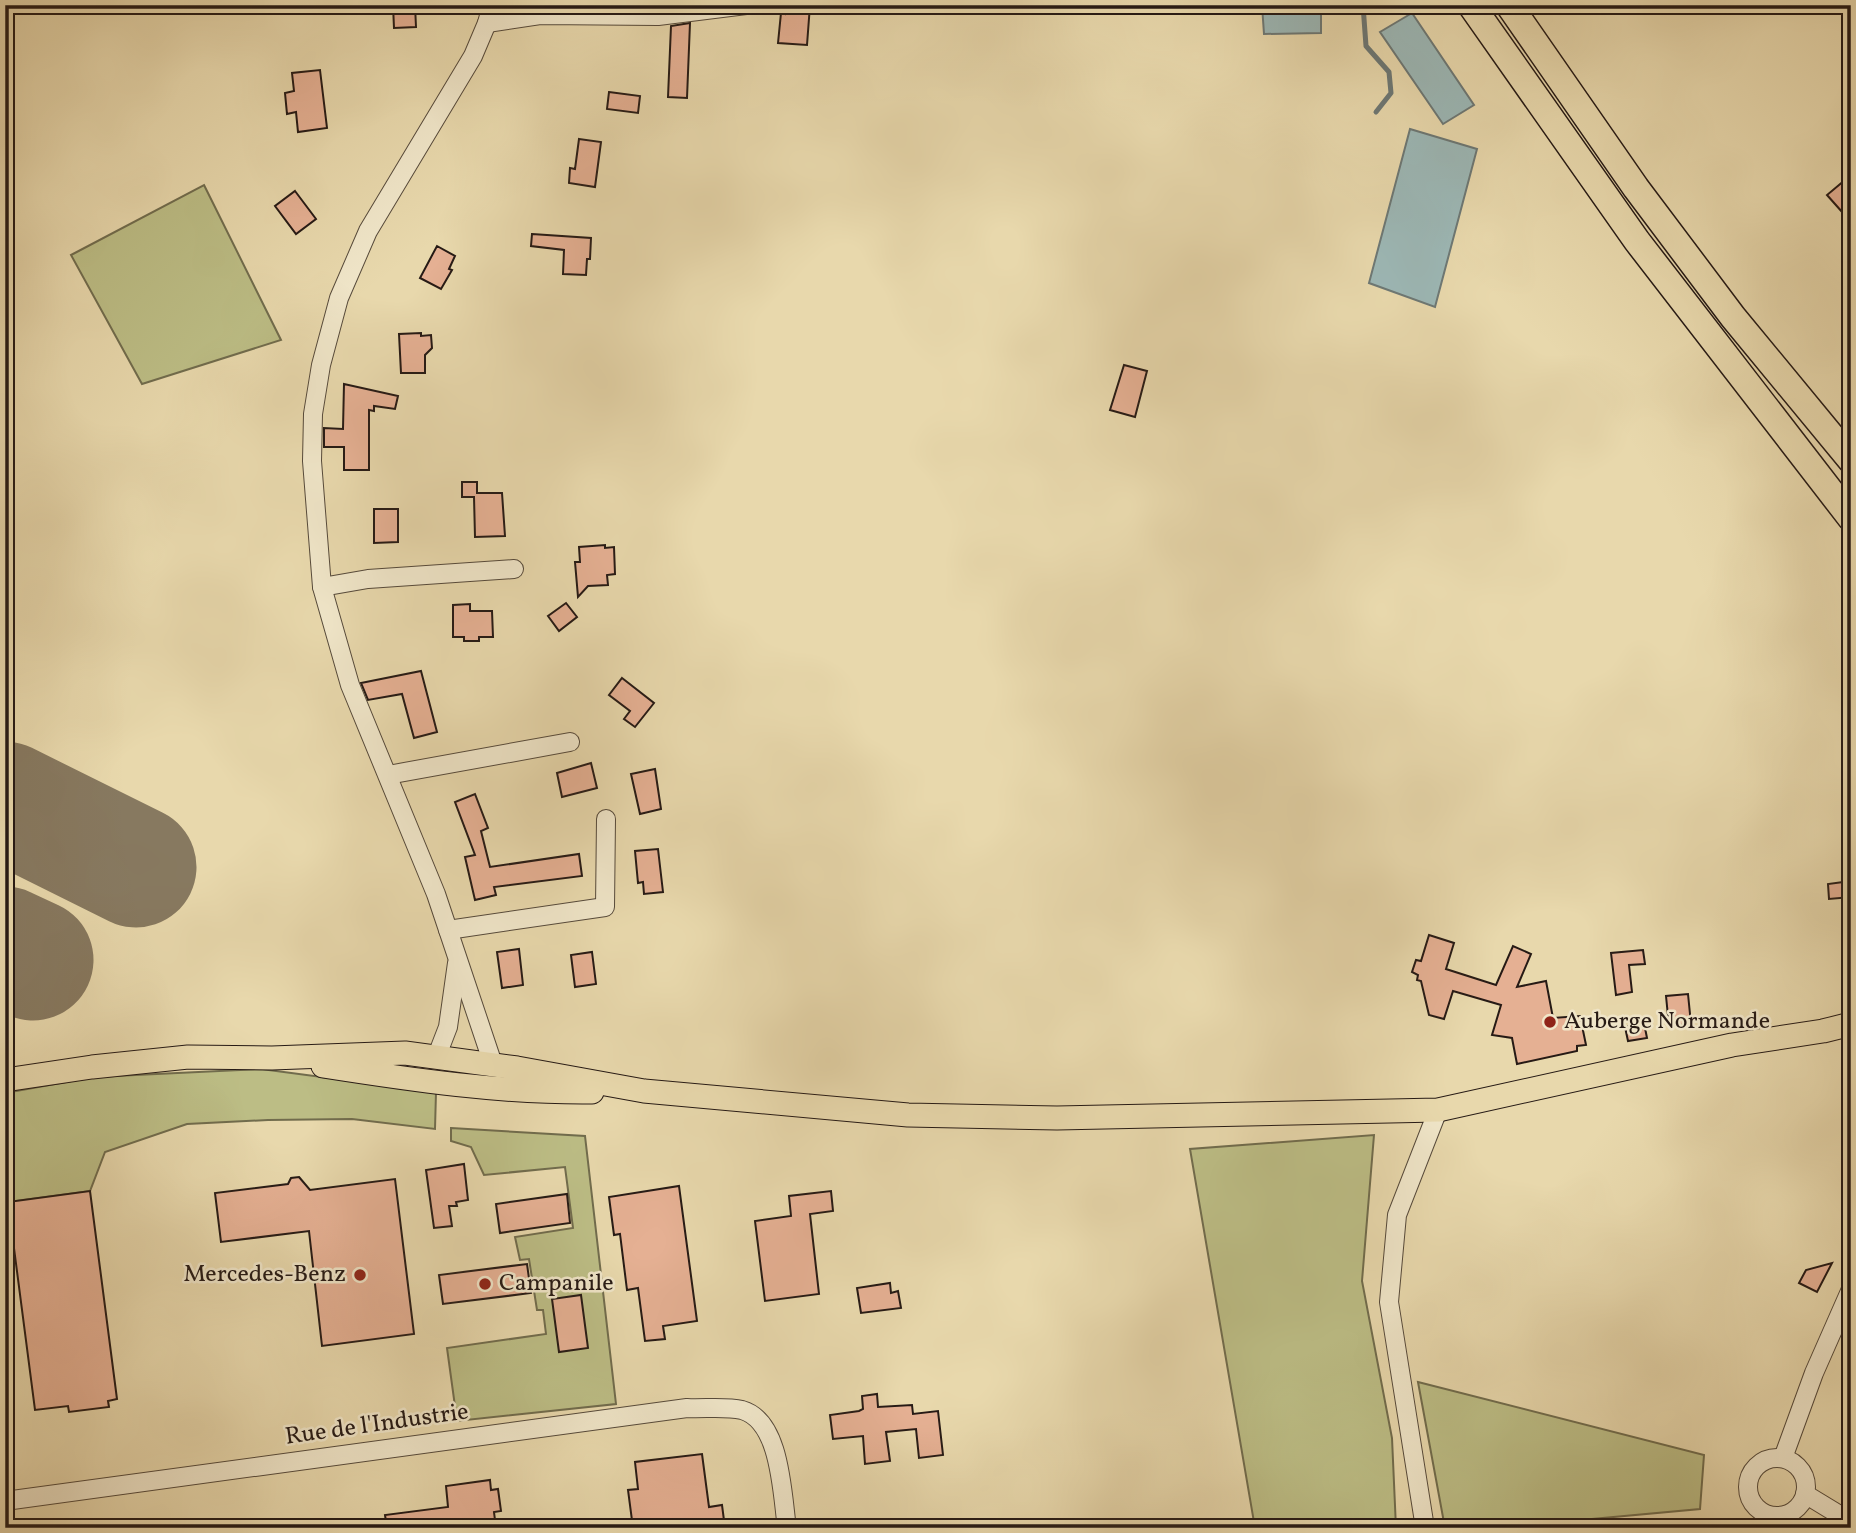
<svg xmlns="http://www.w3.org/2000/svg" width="1856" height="1533" font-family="Vollkorn,serif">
  <rect width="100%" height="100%" fill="#e8d8ac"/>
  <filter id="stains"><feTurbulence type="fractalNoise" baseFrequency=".00286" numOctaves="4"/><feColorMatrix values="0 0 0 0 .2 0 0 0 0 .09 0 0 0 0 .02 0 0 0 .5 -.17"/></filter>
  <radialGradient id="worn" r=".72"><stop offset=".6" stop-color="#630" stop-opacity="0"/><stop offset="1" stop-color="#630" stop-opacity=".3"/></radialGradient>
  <!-- green -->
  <g fill="#bcbd85" stroke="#716c4d" stroke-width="2">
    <path d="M 204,185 L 281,340 L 142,384 L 71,255 Z"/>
    <path d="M 261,1069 L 436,1092 L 435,1129 L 352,1119 L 268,1120 L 187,1124 L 105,1152 L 90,1191 L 8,1202 L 8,1173 L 5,1172 L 5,1093 L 94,1077 Z"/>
    <path d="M 451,1128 L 585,1136 L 616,1404 L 457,1421 L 447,1348 L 546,1334 L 543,1310 L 537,1310 L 529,1259 L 520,1260 L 515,1237 L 573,1228 L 565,1167 L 484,1175 L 471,1147 L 451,1141 Z"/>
    <path d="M 1374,1135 L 1362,1281 L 1392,1438 L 1396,1528 L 1255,1528 L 1190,1149 Z"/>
    <path d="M 1418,1382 L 1704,1455 L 1700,1509 L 1494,1528 L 1445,1528 Z"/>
  </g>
  <!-- water -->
  <g fill="#9cb7b5" stroke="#6d7875" stroke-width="2">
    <path d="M 1262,5 L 1321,5 L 1321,33 L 1264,34 Z"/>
    <path d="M 1412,13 L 1474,105 L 1443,124 L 1380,32 Z"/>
    <path d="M 1410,129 L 1477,149 L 1435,307 L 1369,283 Z"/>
  </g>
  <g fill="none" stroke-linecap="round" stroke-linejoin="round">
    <!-- stream -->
    <path stroke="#6d7875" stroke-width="5" d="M 1363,5 L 1366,46 L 1389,72 L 1391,93 L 1376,112"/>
    <!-- runway -->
    <g stroke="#877960" stroke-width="121">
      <path d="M 5,802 L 136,867"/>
      <path d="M 5,947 L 33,960"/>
    </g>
  </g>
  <!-- building -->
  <g fill="#e5b093" stroke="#261a15" stroke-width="2">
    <path d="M 393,5 L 415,5 L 416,27 L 394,28 Z"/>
    <path d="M 786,5 L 810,5 L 807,45 L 778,43 L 781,13 L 785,14 Z"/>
    <path d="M 690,23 L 687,98 L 668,97 L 671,26 Z"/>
    <path d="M 320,70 L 327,128 L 298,132 L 296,112 L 287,114 L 285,93 L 294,91 L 292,73 Z"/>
    <path d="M 609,92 L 640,96 L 638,113 L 607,109 Z"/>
    <path d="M 579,139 L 601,142 L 595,187 L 569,183 L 570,168 L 575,169 Z"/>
    <path d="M 1851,175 L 1851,222 L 1827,195 Z"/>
    <path d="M 295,191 L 316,219 L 296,234 L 275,206 Z"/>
    <path d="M 532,234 L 591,238 L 590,259 L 587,259 L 586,275 L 563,274 L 564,250 L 531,246 Z"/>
    <path d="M 437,246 L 455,256 L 449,269 L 452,270 L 441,289 L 420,278 Z"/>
    <path d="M 421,333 L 421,336 L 431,335 L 432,348 L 425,355 L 425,373 L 401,373 L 399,334 Z"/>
    <path d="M 1124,365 L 1147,371 L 1135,417 L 1110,410 Z"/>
    <path d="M 344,384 L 398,396 L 395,409 L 374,406 L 374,411 L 369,410 L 369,470 L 344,470 L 344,447 L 324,447 L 324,428 L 343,429 Z"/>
    <path d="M 462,482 L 477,482 L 477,493 L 502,493 L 505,536 L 475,537 L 474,497 L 462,497 Z"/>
    <path d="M 374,509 L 398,509 L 398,542 L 374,543 Z"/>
    <path d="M 605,545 L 605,548 L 614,547 L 615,574 L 607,575 L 608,585 L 588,586 L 578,597 L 575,562 L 580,562 L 579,547 Z"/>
    <path d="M 566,603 L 577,617 L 559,631 L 548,616 Z"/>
    <path d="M 470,604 L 470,611 L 492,611 L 493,637 L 479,637 L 479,641 L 464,641 L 464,637 L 453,637 L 453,605 Z"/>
    <path d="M 421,671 L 437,732 L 414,738 L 402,694 L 368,700 L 361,683 Z"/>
    <path d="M 622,678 L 654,703 L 635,727 L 624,719 L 630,711 L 609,695 Z"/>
    <path d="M 591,763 L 597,788 L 562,797 L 557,773 Z"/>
    <path d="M 655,769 L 661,809 L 640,814 L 631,774 Z"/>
    <path d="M 475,794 L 488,828 L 481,831 L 490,867 L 579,854 L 582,876 L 494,887 L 496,895 L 475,900 L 465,857 L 475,855 L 455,802 Z"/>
    <path d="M 658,849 L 663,892 L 644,894 L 643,882 L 638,883 L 635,851 Z"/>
    <path d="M 1851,881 L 1851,897 L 1829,899 L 1828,884 Z"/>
    <path d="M 1429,935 L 1454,943 L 1446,969 L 1496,985 L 1513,946 L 1531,954 L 1517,987 L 1546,981 L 1553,1018 L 1580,1016 L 1586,1045 L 1577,1046 L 1577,1051 L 1517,1064 L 1512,1038 L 1492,1035 L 1501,1005 L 1453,991 L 1444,1019 L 1429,1015 L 1421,981 L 1417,980 L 1418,975 L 1412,972 L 1416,960 L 1421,961 Z"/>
    <path d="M 519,949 L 523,985 L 502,988 L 497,952 Z"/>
    <path d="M 1643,950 L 1645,964 L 1629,965 L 1632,992 L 1616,995 L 1611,953 Z"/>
    <path d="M 592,952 L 596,984 L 575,987 L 571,955 Z"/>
    <path d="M 1688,994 L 1691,1024 L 1669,1026 L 1666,996 Z"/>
    <path d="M 1644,1023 L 1647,1038 L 1628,1041 L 1625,1027 Z"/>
    <path d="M 464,1164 L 468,1200 L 456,1202 L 457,1206 L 449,1206 L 452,1226 L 434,1228 L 426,1170 Z"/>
    <path d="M 299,1177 L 310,1190 L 395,1179 L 414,1334 L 322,1346 L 309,1231 L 221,1242 L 215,1193 L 288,1184 L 291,1178 Z"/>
    <path d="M 679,1186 L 697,1321 L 663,1326 L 665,1339 L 645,1341 L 638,1288 L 627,1290 L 620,1234 L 614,1235 L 609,1197 Z"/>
    <path d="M 90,1191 L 117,1399 L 108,1401 L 109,1407 L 69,1412 L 68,1406 L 35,1410 L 8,1202 Z"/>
    <path d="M 831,1191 L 833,1211 L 810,1214 L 819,1294 L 765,1301 L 755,1221 L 791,1216 L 789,1196 Z"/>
    <path d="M 567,1194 L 570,1223 L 500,1233 L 496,1204 Z"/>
    <path d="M 1832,1263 L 1817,1292 L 1799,1283 L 1806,1270 Z"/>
    <path d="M 527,1264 L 531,1293 L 443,1304 L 439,1275 Z"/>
    <path d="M 890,1283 L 891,1293 L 898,1291 L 901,1308 L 861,1313 L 857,1288 Z"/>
    <path d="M 581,1295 L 588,1348 L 559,1352 L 552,1299 Z"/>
    <path d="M 877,1394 L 878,1407 L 912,1405 L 913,1414 L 938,1411 L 943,1455 L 919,1458 L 916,1429 L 886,1432 L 890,1461 L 865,1464 L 863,1436 L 833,1439 L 830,1415 L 859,1411 L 863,1409 L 862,1396 Z"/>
    <path d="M 702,1454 L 709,1507 L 722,1505 L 725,1528 L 633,1528 L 628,1490 L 638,1489 L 635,1462 Z"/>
    <path d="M 490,1480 L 491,1490 L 498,1489 L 501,1511 L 494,1512 L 496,1528 L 387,1528 L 385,1515 L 448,1507 L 446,1486 Z"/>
  </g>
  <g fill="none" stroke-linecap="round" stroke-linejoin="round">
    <!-- minor casing -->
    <g stroke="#564a3b" stroke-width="20">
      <g id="minor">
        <path d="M 492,5 L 487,23 L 473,56 L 368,231 L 339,298 L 321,365 L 313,414 L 312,461 L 322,587 L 350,685 L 436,894 L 493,1064"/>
        <path d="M 487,23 L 540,15 L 658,16 L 746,5"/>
        <path d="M 322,587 L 368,579 L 514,569"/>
        <path d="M 388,775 L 570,742"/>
        <path d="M 448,930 L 605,907 L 606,819"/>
        <path d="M 436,1058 L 448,1027 L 457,963"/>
        <path d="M 1783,1458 L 1814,1373 L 1851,1289"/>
        <circle cx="1777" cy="1487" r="29"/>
        <path d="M 1805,1494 L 1851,1522"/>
        <path d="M 5,1501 L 687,1408 C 704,1409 725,1406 742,1410 C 781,1421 782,1494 787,1528"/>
        <path d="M 1425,1528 L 1389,1302 L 1397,1215 L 1438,1110"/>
      </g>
    </g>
    <!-- major casing -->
    <g stroke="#261a15" stroke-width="25">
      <g id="major">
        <path d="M 323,1066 C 412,1080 502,1093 592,1092"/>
        <path d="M 5,1080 L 92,1067 L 188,1057 L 272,1058 L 405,1053 L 517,1068 L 644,1091 L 908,1115 L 1057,1118 L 1438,1110 L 1732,1045 L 1823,1031 L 1851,1024"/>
      </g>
    </g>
    <!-- highway casing -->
    <g stroke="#261a15" stroke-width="29">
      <g id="highway">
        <path d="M 1471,5 L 1637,241 L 1851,518"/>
        <path d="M 1509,5 L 1636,188 L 1733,317 L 1851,460"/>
      </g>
    </g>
    <!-- minor -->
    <use href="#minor" stroke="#f0e6c9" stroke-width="18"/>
    <!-- major -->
    <use href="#major" stroke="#e8d8ac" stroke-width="23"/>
    <!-- highway -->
    <use href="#highway" stroke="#e8d8ac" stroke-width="26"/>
  </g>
  <!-- markers -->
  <g fill="#8f2418" stroke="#f0e6c9" stroke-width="2.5">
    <circle cx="1550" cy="1022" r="7"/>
    <circle cx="360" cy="1275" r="7"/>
    <circle cx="485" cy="1284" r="7"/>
  </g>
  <g text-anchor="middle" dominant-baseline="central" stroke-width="5" stroke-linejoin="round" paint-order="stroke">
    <!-- poi labels -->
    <g font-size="24" fill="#261a15" stroke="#f0e6c9" text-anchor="start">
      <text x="1564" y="1022">Auberge Normande</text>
      <text x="346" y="1275" text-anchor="end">Mercedes-Benz</text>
      <text x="499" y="1284">Campanile</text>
    </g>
    <!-- street labels -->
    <g font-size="24" fill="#261a15" stroke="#f0e6c9">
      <text transform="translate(377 1425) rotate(-8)">Rue de l'Industrie</text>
    </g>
  </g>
  <!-- margin -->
  <rect width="1856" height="1533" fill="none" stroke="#e8d8ac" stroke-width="28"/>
  <rect x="7" y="7" width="1842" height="1519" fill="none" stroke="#261a15" stroke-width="3.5"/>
  <rect x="14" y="14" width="1828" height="1505" fill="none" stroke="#261a15" stroke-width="2"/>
  <rect width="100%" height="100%" filter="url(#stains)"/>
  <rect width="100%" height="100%" fill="url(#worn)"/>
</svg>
